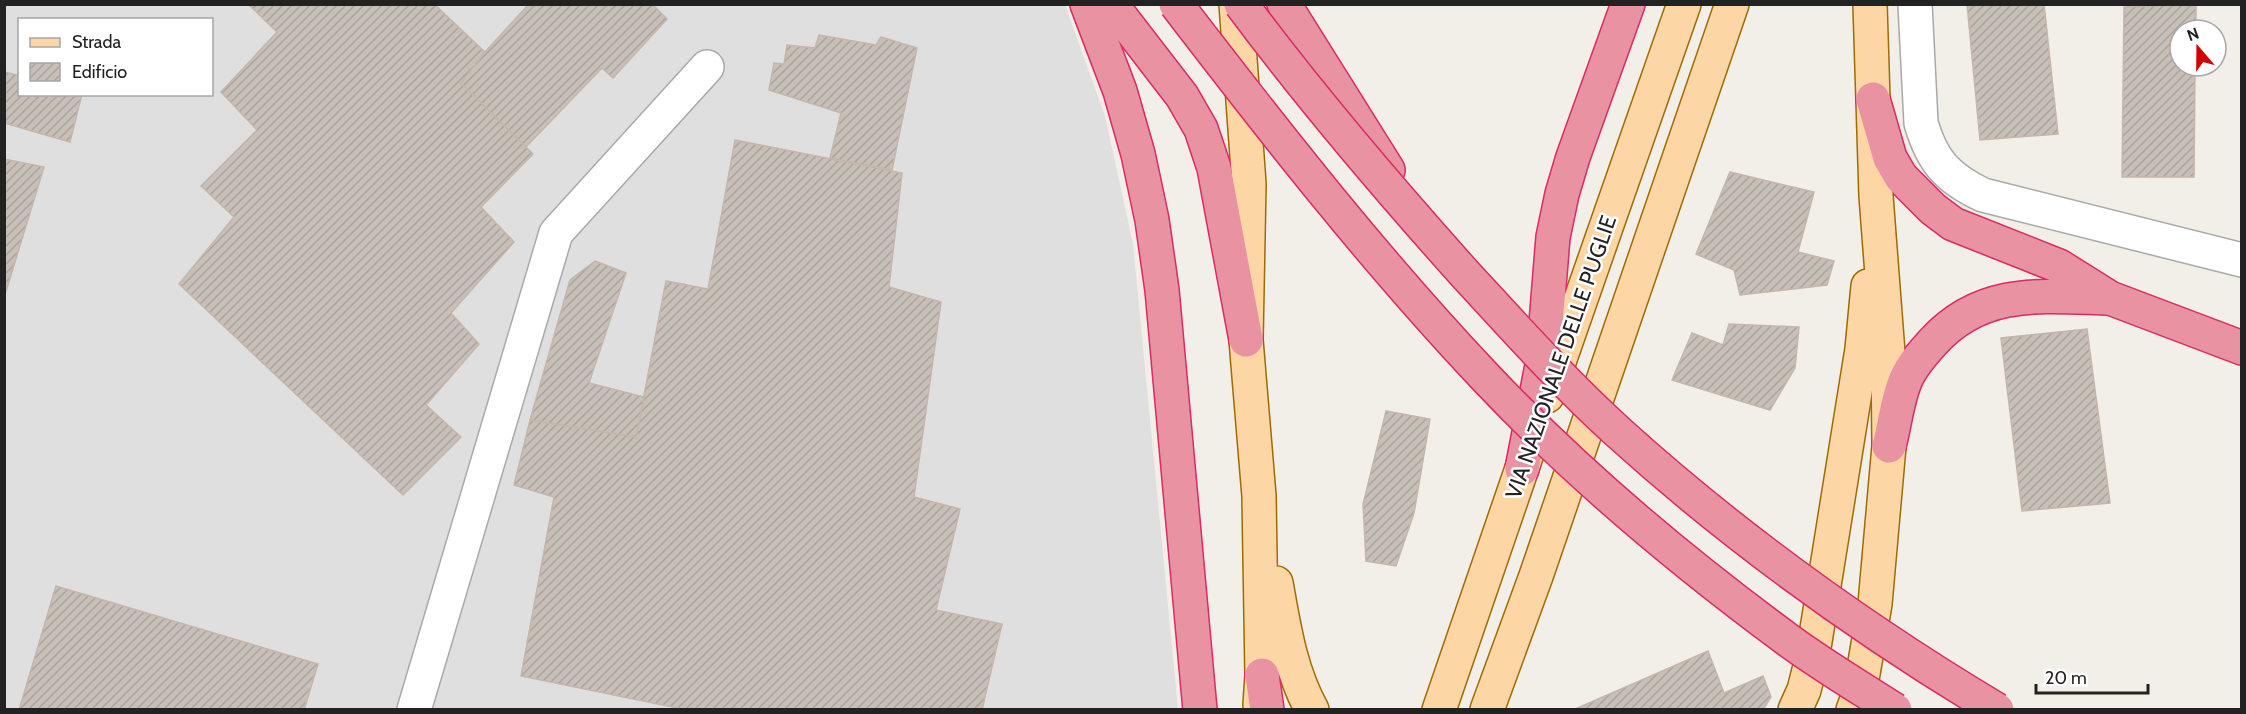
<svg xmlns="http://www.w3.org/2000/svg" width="2246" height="714" font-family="Cabin,sans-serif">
  <defs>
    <pattern id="building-hatch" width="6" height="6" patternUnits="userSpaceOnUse" patternTransform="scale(1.5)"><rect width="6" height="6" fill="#c7bfb8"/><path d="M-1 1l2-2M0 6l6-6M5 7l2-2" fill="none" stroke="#aba49e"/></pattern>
  </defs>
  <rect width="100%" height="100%" fill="#f2efe9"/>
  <!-- residential -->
  <path fill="#e0dfdf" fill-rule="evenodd" d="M 4,5 L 1065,5 L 1105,116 L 1133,244 L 1178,709 L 5,709 ZM 20,20 L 212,20 L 212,94 L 20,94 Z"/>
  <!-- building -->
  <g fill="url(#building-hatch)" stroke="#c4b6ab" stroke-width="1.5">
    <path d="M 248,4 L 434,4 L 485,52 L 461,83 L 533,154 L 481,207 L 514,242 L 451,313 L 479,344 L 426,405 L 461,437 L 403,495 L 179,284 L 234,217 L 201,186 L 257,130 L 221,92 L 277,32 Z"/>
    <path d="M 529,4 L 652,4 L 667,19 L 613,78 L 602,68 L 526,147 L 461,83 L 485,52 Z"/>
    <path d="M 1967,4 L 2044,4 L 2058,134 L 1980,140 Z"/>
    <path d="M 2196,4 L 2196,30 L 2180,30 L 2180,66 L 2195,66 L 2194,177 L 2122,177 L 2124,7 Z"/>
    <path d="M 819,35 L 876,45 L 881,37 L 917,48 L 892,170 L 830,158 L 841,113 L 769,90 L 774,63 L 784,64 L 787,45 L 815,48 Z"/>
    <path d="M 20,68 L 20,94 L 82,94 L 70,142 L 4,123 L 4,72 L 17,75 Z"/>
    <path d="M 735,140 L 902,173 L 889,287 L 941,302 L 914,497 L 960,509 L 936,610 L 1002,624 L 982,710 L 687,710 L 521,676 L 554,497 L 514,485 L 530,420 L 636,437 L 666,281 L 708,289 Z"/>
    <path d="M 4,159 L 44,167 L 4,298 Z"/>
    <path d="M 1730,172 L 1814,192 L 1798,252 L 1834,261 L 1827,285 L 1740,295 L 1734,270 L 1696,254 Z"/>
    <path d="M 595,261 L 626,273 L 589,383 L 644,397 L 636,437 L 530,420 L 570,280 Z"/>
    <path d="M 1729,324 L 1799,327 L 1795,368 L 1770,410 L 1672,380 L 1692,333 L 1723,345 Z"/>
    <path d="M 2087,329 L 2110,503 L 2022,511 L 2001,338 Z"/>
    <path d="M 1386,411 L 1430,419 L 1414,513 L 1396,566 L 1366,561 L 1363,504 Z"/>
    <path d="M 56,586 L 318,664 L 304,710 L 19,710 Z"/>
    <path d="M 1708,651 L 1724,693 L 1763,676 L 1771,697 L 1763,710 L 1573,710 Z"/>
  </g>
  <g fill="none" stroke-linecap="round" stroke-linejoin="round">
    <!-- minor casing -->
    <g stroke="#a9a9a9" stroke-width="36">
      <g id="minor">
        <path d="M 1915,4 L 1921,123 C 1932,161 1947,178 1983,195 L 2242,260"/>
        <path d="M 414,710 L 556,233 L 707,67"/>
      </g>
    </g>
    <!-- major casing -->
    <g stroke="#a06b00" stroke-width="36">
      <g id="major">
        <path d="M 1236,4 L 1249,184 L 1246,340 L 1259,496 L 1262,675 L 1260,705"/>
        <path d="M 1547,396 L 1684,4"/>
        <path d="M 1276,583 C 1284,627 1290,670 1312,710"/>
        <path d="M 1439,710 L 1531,442"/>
        <path d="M 1487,710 L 1536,576 L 1732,4"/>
        <path d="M 1795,710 L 1804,690 L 1813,654 L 1862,349 L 1868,286"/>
        <path d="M 1853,710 L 1860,691 L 1875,604 L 1889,446 L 1888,353 L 1876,196 L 1870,4"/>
      </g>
    </g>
    <!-- highway casing -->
    <g stroke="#dc2a67" stroke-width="36">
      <g id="highway">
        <path d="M 1087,4 L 1120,91 L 1138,154 L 1152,220 L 1162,290 L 1200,710"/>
        <path d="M 1111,4 L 1182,96 L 1201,129 L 1214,168 L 1246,340"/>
        <path d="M 1284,4 L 1388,170"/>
        <path d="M 1873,99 L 1890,158 L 1901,177 L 1933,209 L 1953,224 L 2059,266 L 2110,298 L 2242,348"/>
        <path d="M 1889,446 C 1895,424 1897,399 1906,379 C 1912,365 1924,352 1933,342 C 1982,288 2042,296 2108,298"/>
        <path d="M 1522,469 L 1543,360 L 1553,237 L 1562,194 L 1573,157 L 1628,4"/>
        <path d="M 1262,675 L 1267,710"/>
      </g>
    </g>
    <!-- minor -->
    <use href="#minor" stroke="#fff" stroke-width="33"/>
    <!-- major -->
    <use href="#major" stroke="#fcd6a4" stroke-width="33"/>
    <!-- highway -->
    <use href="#highway" stroke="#e892a2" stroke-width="33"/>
    <!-- highway-bridge casing -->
    <g stroke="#dc2a67" stroke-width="36" stroke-linecap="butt">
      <g id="highway-bridge">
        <path d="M 1176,4 C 1275,133 1376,262 1488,380 C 1576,473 1685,564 1788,640 C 1822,665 1859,687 1895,710"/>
        <path d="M 1241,4 C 1311,98 1387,187 1465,274 C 1515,328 1563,382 1618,432 C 1734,537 1862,629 1997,710"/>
      </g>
    </g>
    <!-- highway-bridge -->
    <use href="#highway-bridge" stroke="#e892a2" stroke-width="33"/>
  </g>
  <g text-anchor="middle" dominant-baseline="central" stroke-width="5" stroke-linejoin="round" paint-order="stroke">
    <!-- street labels -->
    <g font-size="22" fill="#222" stroke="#fff">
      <text transform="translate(1561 357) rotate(-71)">VIA NAZIONALE DELLE PUGLIE</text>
    </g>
  </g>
  <!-- border -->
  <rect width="2246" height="714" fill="none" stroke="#222222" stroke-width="12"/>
  <!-- legend -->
  <rect x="18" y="18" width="195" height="78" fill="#ffffff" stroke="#a7a7a7" stroke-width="1.5"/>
  <rect x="30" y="38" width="30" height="9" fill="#fcd6a4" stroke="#a7a7a7" stroke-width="1.5"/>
  <text x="72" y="48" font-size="18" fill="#222222">Strada</text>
  <rect x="30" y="63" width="30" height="18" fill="url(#building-hatch)" stroke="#a7a7a7" stroke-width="1.5"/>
  <text x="72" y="78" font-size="18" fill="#222222">Edificio</text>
  <!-- north arrow -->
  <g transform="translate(2198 48) rotate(340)"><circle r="28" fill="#ffffff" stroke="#a7a7a7" stroke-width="1.5"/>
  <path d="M0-4.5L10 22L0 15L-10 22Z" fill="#d40000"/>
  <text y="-9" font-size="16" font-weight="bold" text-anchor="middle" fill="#222222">N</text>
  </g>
  <!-- scale -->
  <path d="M2036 684v9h112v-9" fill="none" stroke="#222222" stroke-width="3"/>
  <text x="2045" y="684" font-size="18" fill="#222222" stroke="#ffffff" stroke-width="4.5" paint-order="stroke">20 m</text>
</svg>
